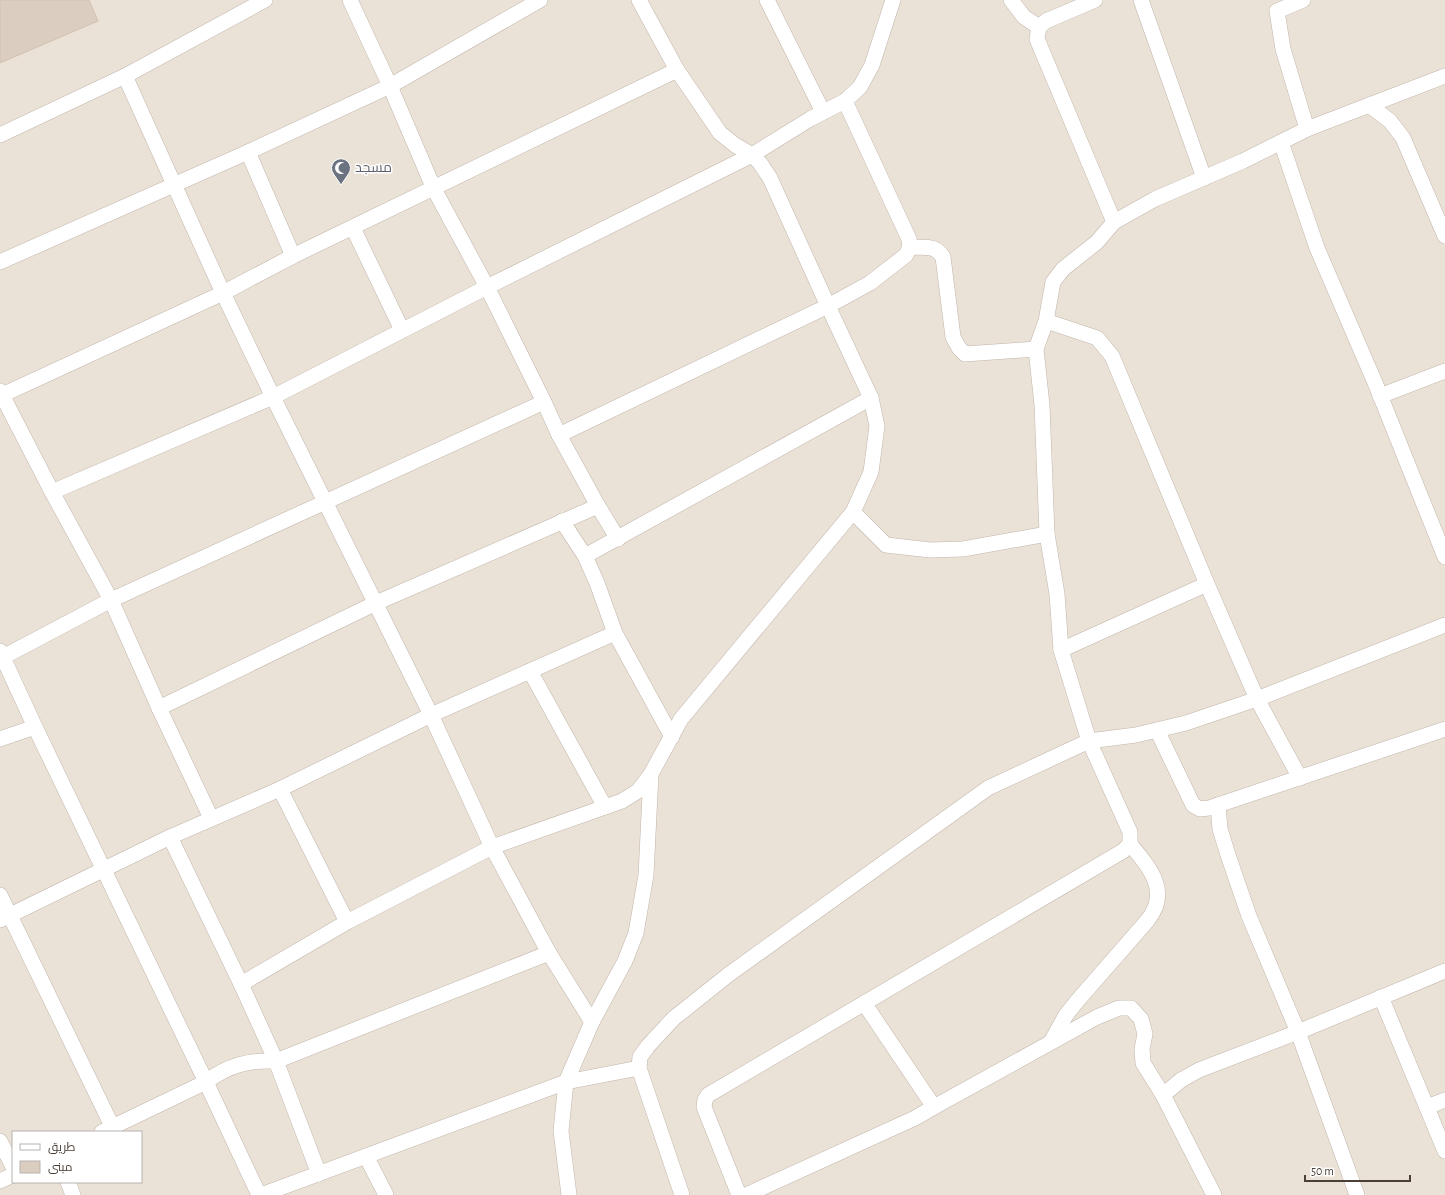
<svg xmlns="http://www.w3.org/2000/svg" width="1445" height="1195" font-family="'Alegreya Sans',Cairo,sans-serif">
  <rect width="100%" height="100%" fill="#f6f0e9"/>
  <!-- residential -->
  <path fill="#eae1d7" fill-rule="evenodd" d="M 0,0 L 1445,0 L 1445,1195 L 0,1195 ZM 13,1132 L 141,1132 L 141,1182 L 13,1182 Z"/>
  <!-- building -->
  <path fill="#dbcdc0" stroke="#d4c1b0" d="M 0,0 L 89,0 L 98,21 L 0,63 Z"/>
  <g fill="none" stroke-linecap="round" stroke-linejoin="round">
    <!-- street casing -->
    <g stroke="#c2b6ab" stroke-width="16">
      <g id="street">
        <path d="M 350,0 L 390,86 L 434,189 L 487,287 L 544,402 L 559,435 L 598,506 L 618,539"/>
        <path d="M 767,0 L 823,112"/>
        <path d="M 1011,0 L 1024,17 L 1039,27"/>
        <path d="M 1095,0 L 1046,21 L 1039,27 L 1037,39 L 1114,222"/>
        <path d="M 1141,0 L 1204,178"/>
        <path d="M 1303,0 L 1277,11 L 1283,49 L 1307,129"/>
        <path d="M 125,76 L 223,293 L 273,397 L 431,715 L 492,847 L 549,953 L 592,1022"/>
        <path d="M 1445,76 L 1307,129 L 1281,142 L 1317,248 L 1376,385 L 1445,557"/>
        <path d="M 1369,105 L 1390,121 L 1403,138 L 1445,236"/>
        <path d="M 0,135 L 125,76 L 265,0"/>
        <path d="M 248,152 L 293,256"/>
        <path d="M 353,228 L 402,330"/>
        <path d="M 910,247 C 924,248 935,244 943,257 L 953,337 L 959,348 L 965,354 L 1036,349"/>
        <path d="M 0,262 L 248,152 L 390,86 L 540,0"/>
        <path d="M 1046,321 L 1097,338 L 1112,356 L 1207,584 L 1257,699 L 1300,778"/>
        <path d="M 0,391 L 52,492 L 111,600 L 159,708 L 211,818"/>
        <path d="M 0,396 L 223,293 L 293,256 L 677,70"/>
        <path d="M 1380,396 L 1445,371"/>
        <path d="M 559,435 L 828,306 L 870,283 L 906,255 L 910,247 L 909,239 L 845,101"/>
        <path d="M 52,492 L 273,397 L 487,287 L 752,155 L 810,119 L 845,101 L 860,87 L 872,65 L 893,0"/>
        <path d="M 853,512 L 886,545 L 930,550 L 963,549 L 1047,534"/>
        <path d="M 562,521 L 585,556 L 597,583 L 615,633 L 672,737"/>
        <path d="M 585,556 L 871,398"/>
        <path d="M 1061,650 L 1207,584"/>
        <path d="M 0,651 L 35,727 L 206,1082 L 259,1195"/>
        <path d="M 3,657 L 111,600 L 544,402"/>
        <path d="M 530,671 L 605,807"/>
        <path d="M 159,708 L 376,603 L 598,506"/>
        <path d="M 1157,730 L 1193,805 L 1200,809 L 1209,808 L 1445,729"/>
        <path d="M 0,739 L 35,727"/>
        <path d="M 280,789 L 347,922"/>
        <path d="M 1218,805 L 1220,829 L 1228,855 L 1249,916 L 1298,1032 L 1357,1195"/>
        <path d="M 170,837 L 241,984 L 276,1061 L 319,1174"/>
        <path d="M 0,895 L 112,1126"/>
        <path d="M 0,920 L 170,837 L 280,789 L 431,715 L 615,633"/>
        <path d="M 241,984 L 347,922 L 492,847 L 622,801 L 638,791 L 651,774"/>
        <path d="M 1381,997 L 1445,1151"/>
        <path d="M 1051,1042 L 1066,1015 L 1078,1000 L 1147,921 C 1171,892 1150,868 1130,844"/>
        <path d="M 639,1068 L 640,1057 L 648,1046 L 674,1018 L 728,975 L 988,788 L 1089,741 L 1136,735 L 1186,723 L 1257,699 L 1445,625"/>
        <path d="M 934,1107 L 1097,1017 L 1119,1008 L 1131,1008 L 1141,1019 L 1145,1034 L 1142,1049 L 1143,1063 L 1163,1095"/>
        <path d="M 1427,1107 L 1445,1100"/>
        <path d="M 102,1132 L 206,1082 C 228,1065 249,1060 276,1061 L 549,953"/>
        <path d="M 0,1141 L 13,1167"/>
        <path d="M 366,1156 L 386,1195"/>
        <path d="M 0,1181 L 13,1175"/>
        <path d="M 68,1182 L 73,1195"/>
        <path d="M 261,1195 L 566,1082 L 639,1068 L 682,1195"/>
        <path d="M 569,1195 L 561,1131 L 566,1082 L 592,1022 L 625,961 L 636,933 L 646,875 L 651,774 L 681,719 L 853,512 L 871,472 L 877,426 L 871,398 L 828,306 L 770,178 L 760,163 L 752,155 L 735,145 L 720,133 L 677,70 L 639,0"/>
        <path d="M 739,1195 L 704,1107 L 705,1100 L 708,1095 L 1123,851 L 1130,844 L 1130,832 L 1089,741 L 1061,650 L 1057,594 L 1047,534 L 1042,405 L 1036,349 L 1046,321 L 1053,282 L 1063,269 L 1097,242 L 1114,222 L 1155,199 L 1243,161 L 1281,142"/>
        <path d="M 746,1195 L 915,1118 L 934,1107 L 864,1003"/>
        <path d="M 1214,1195 L 1163,1095 L 1181,1080 L 1199,1070 L 1298,1032 L 1445,971"/>
      </g>
    </g>
    <!-- street -->
    <use href="#street" stroke="#fff" stroke-width="15"/>
  </g>
  <!-- icons -->
  <defs>
    <g id="mosque-pin" transform="scale(1)"><path d="M0 17L-7.5 6A9.5 9.5 0 1 1 7.5 6Z" fill="#6b7280" stroke="#fff"/><path d="M3.5-4.9A6 6 0 1 0 3.5 4.9A5 5 0 1 1 3.5-4.9Z" fill="#fff"/></g>
  </defs>
  <g fill-rule="evenodd">
    <use href="#mosque-pin" x="341" y="168"/>
  </g>
  <g text-anchor="middle" dominant-baseline="central" stroke-width="3" stroke-linejoin="round" paint-order="stroke">
    <!-- worship labels -->
    <g font-size="14" fill="#5b616d" stroke="#fff" text-anchor="start">
      <text x="355" y="168">مسجد</text>
    </g>
  </g>
  <!-- legend -->
  <rect x="12" y="1131" width="130" height="52" fill="#ffffff" stroke="#b7b3af"/>
  <rect x="20" y="1144" width="20" height="6" fill="#ffffff" stroke="#b7b3af"/>
  <text x="48" y="1151" font-size="12" fill="#4a4037">طريق</text>
  <rect x="20" y="1161" width="20" height="12" fill="#dbcdc0" stroke="#b7b3af"/>
  <text x="48" y="1171" font-size="12" fill="#4a4037">مبنى</text>
  <!-- scale -->
  <path d="M1305 1175v6h105v-6" fill="none" stroke="#4a4037" stroke-width="2"/>
  <text x="1311" y="1175" font-size="12" fill="#4a4037" stroke="#ffffff" stroke-width="3" paint-order="stroke">50 m</text>
</svg>
